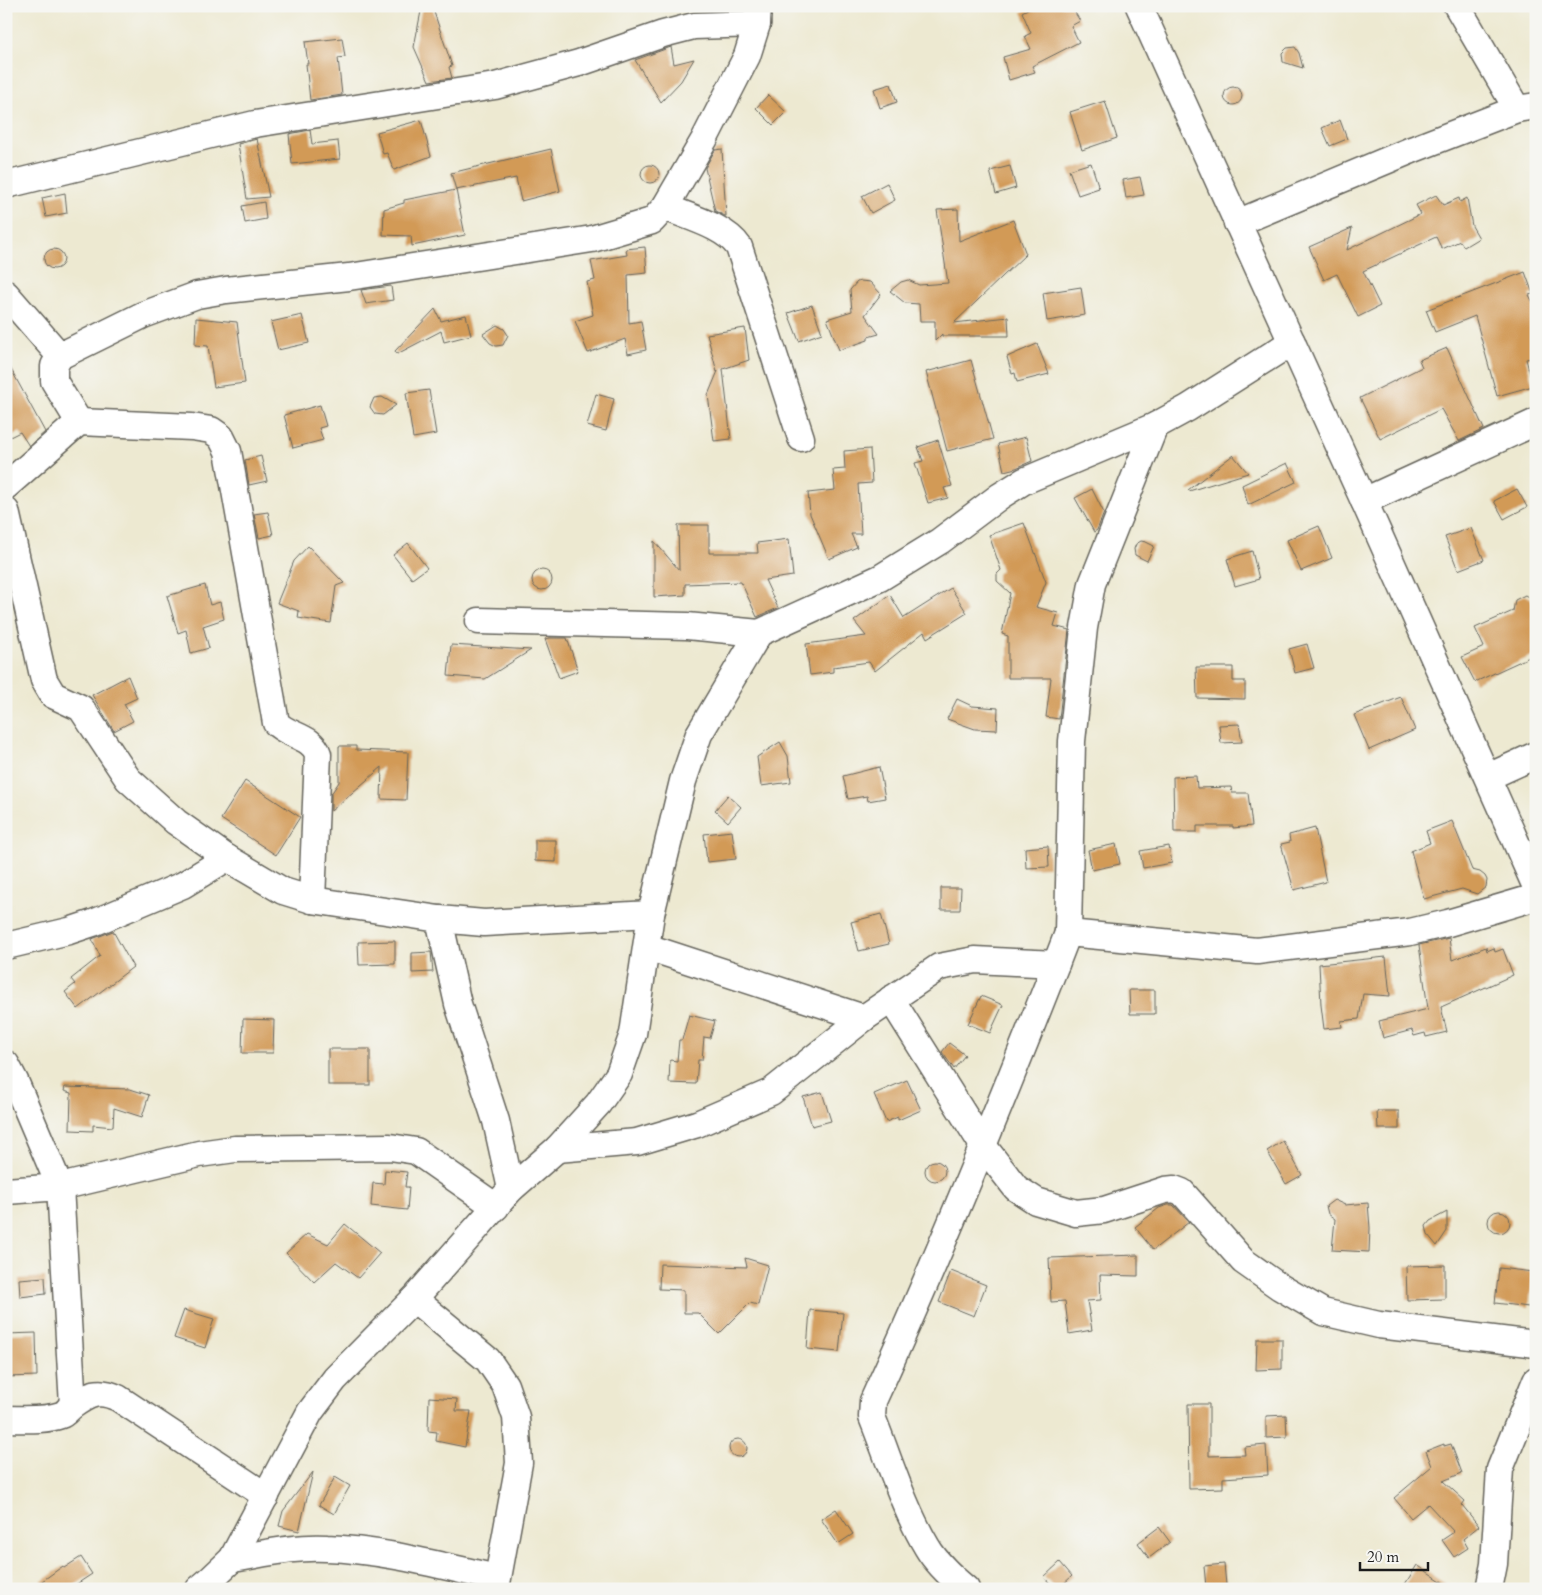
<svg xmlns="http://www.w3.org/2000/svg" width="1542" height="1595" font-family="Cardo,serif">
  <rect width="100%" height="100%" fill="#f6f6f2"/>
  <filter id="ink" filterUnits="userSpaceOnUse"><feTurbulence type="fractalNoise" baseFrequency=".02" numOctaves="2"/><feDisplacementMap in="SourceGraphic" scale="10" xChannelSelector="R" yChannelSelector="G"/><feConvolveMatrix kernelMatrix="1 2 1 2 8 2 1 2 1" color-interpolation-filters="sRGB"/></filter>
  <filter id="wash" filterUnits="userSpaceOnUse"><feTurbulence type="fractalNoise" baseFrequency=".0096" numOctaves="4" result="noise"/><feDisplacementMap in="SourceGraphic" scale="20" xChannelSelector="R" yChannelSelector="G"/><feGaussianBlur stdDeviation="1.12" result="paint"/><feColorMatrix in="noise" values="0 0 0 0 0 0 0 0 0 0 0 0 0 0 0 0 0 1.4 0 .05"/><feComposite in="paint" operator="in"/></filter>
  <g filter="url(#wash)">
    <rect width="100%" height="100%" fill="#ede9d1"/>
    <g id="blocks">
      <!-- building -->
      <g fill="#d29a57">
        <path d="M 422,6 L 432,6 L 452,66 L 449,67 L 452,78 L 429,81 L 414,47 Z"/>
        <path d="M 1033,6 L 1071,6 L 1080,21 L 1071,26 L 1079,42 L 1032,66 L 1035,72 L 1009,80 L 1003,57 L 1031,49 L 1025,36 L 1031,33 L 1022,12 Z"/>
        <path d="M 342,38 L 345,57 L 338,58 L 342,95 L 310,100 L 306,64 L 308,64 L 305,42 Z"/>
        <path d="M 671,47 L 674,64 L 694,59 L 681,81 L 661,102 L 635,60 Z"/>
        <path d="M 1295,47 L 1299,53 L 1303,68 L 1283,62 L 1282,53 L 1287,48 Z"/>
        <path d="M 891,84 L 897,102 L 880,108 L 874,89 Z"/>
        <circle cx="1233" cy="96" r="9"/>
        <path d="M 768,95 L 786,112 L 773,125 L 756,108 Z"/>
        <path d="M 1105,101 L 1117,138 L 1082,150 L 1070,112 Z"/>
        <path d="M 421,120 L 431,156 L 394,170 L 387,153 L 383,154 L 377,132 Z"/>
        <path d="M 1340,120 L 1347,139 L 1330,146 L 1322,128 Z"/>
        <path d="M 310,130 L 312,144 L 338,141 L 340,159 L 292,164 L 289,134 Z"/>
        <path d="M 257,139 L 269,197 L 247,199 L 238,144 Z"/>
        <path d="M 551,149 L 560,191 L 521,201 L 516,178 L 456,190 L 465,235 L 412,246 L 411,236 L 383,235 L 384,209 L 404,203 L 404,200 L 456,190 L 451,173 Z"/>
        <path d="M 722,149 L 726,216 L 725,216 L 715,211 L 705,168 L 715,150 Z"/>
        <path d="M 1091,163 L 1099,188 L 1078,195 L 1069,170 Z"/>
        <circle cx="650" cy="174" r="9"/>
        <path d="M 1010,166 L 1016,188 L 996,194 L 990,171 Z"/>
        <path d="M 1140,177 L 1144,195 L 1126,198 L 1123,180 Z"/>
        <path d="M 887,183 L 895,200 L 871,213 L 862,196 Z"/>
        <path d="M 65,193 L 67,213 L 46,217 L 42,198 Z"/>
        <path d="M 1436,195 L 1443,205 L 1459,198 L 1460,202 L 1467,198 L 1472,226 L 1479,238 L 1464,247 L 1460,241 L 1442,249 L 1436,237 L 1363,271 L 1380,306 L 1358,317 L 1337,274 L 1324,280 L 1309,247 L 1352,228 L 1347,250 L 1421,214 L 1416,205 Z"/>
        <path d="M 264,202 L 266,219 L 245,223 L 242,206 Z"/>
        <path d="M 958,209 L 959,241 L 1013,220 L 1026,254 L 954,323 L 1008,317 L 1009,336 L 942,336 L 942,334 L 935,341 L 935,321 L 920,321 L 919,304 L 905,303 L 890,291 L 901,282 L 908,280 L 919,285 L 948,283 L 937,210 Z"/>
        <path d="M 645,247 L 647,273 L 628,275 L 629,323 L 641,321 L 646,350 L 628,354 L 625,339 L 588,353 L 575,321 L 593,315 L 587,282 L 595,280 L 591,261 L 627,255 L 626,249 Z"/>
        <circle cx="54" cy="259" r="10"/>
        <path d="M 1525,272 L 1533,294 L 1529,295 L 1536,308 L 1536,357 L 1526,359 L 1533,386 L 1497,396 L 1475,316 L 1435,332 L 1426,310 Z"/>
        <path d="M 861,281 L 870,282 L 881,294 L 865,315 L 879,334 L 868,337 L 868,340 L 839,350 L 827,319 L 852,311 L 850,290 L 857,282 Z"/>
        <path d="M 391,286 L 393,300 L 366,304 L 361,290 Z"/>
        <path d="M 1081,287 L 1085,315 L 1047,321 L 1043,293 Z"/>
        <path d="M 812,305 L 822,333 L 799,341 L 788,313 Z"/>
        <path d="M 435,309 L 441,321 L 466,315 L 471,335 L 444,342 L 441,331 L 397,354 L 395,351 Z"/>
        <path d="M 302,315 L 309,343 L 278,350 L 271,322 Z"/>
        <path d="M 196,318 L 237,322 L 245,383 L 214,387 L 208,346 L 195,345 Z"/>
        <path d="M 497,325 L 504,329 L 508,335 L 503,345 L 496,346 L 490,343 L 483,334 Z"/>
        <path d="M 745,328 L 749,360 L 723,369 L 731,439 L 714,441 L 708,395 L 718,371 L 717,372 L 707,334 Z"/>
        <path d="M 1037,344 L 1049,374 L 1017,382 L 1015,373 L 1012,374 L 1007,357 Z"/>
        <path d="M 1447,348 L 1484,429 L 1459,441 L 1441,409 L 1380,439 L 1360,398 L 1422,367 L 1419,360 Z"/>
        <path d="M 6,360 L 45,432 L 29,446 L 20,432 L 6,439 Z"/>
        <path d="M 971,360 L 993,439 L 947,451 L 926,372 Z"/>
        <path d="M 429,390 L 436,434 L 413,438 L 406,393 Z"/>
        <path d="M 596,394 L 614,399 L 606,431 L 587,426 Z"/>
        <path d="M 382,397 L 396,405 L 383,415 L 375,414 L 370,407 L 374,398 Z"/>
        <path d="M 320,405 L 326,426 L 319,428 L 323,440 L 293,448 L 284,415 Z"/>
        <path d="M 1026,437 L 1032,461 L 1016,468 L 1004,471 L 998,444 Z"/>
        <path d="M 938,440 L 952,486 L 944,488 L 948,498 L 928,503 L 915,463 L 923,461 L 918,447 Z"/>
        <path d="M 870,449 L 872,483 L 858,484 L 861,534 L 851,534 L 857,547 L 829,559 L 810,514 L 808,493 L 835,490 L 833,470 L 845,469 L 844,451 Z"/>
        <path d="M 1233,455 L 1248,473 L 1189,491 L 1188,490 Z"/>
        <path d="M 261,456 L 267,481 L 249,485 L 245,460 Z"/>
        <path d="M 1287,463 L 1296,482 L 1248,505 L 1242,485 Z"/>
        <path d="M 1092,489 L 1104,513 L 1097,530 L 1094,532 L 1075,498 Z"/>
        <path d="M 1517,489 L 1527,507 L 1504,519 L 1494,501 Z"/>
        <path d="M 268,512 L 273,535 L 259,538 L 254,514 Z"/>
        <path d="M 1024,523 L 1046,582 L 1036,607 L 1058,613 L 1054,626 L 1069,630 L 1059,719 L 1046,717 L 1051,678 L 1008,678 L 1008,636 L 1002,634 L 1010,593 L 997,581 L 997,574 L 1001,570 L 989,535 Z"/>
        <path d="M 678,525 L 709,525 L 709,553 L 758,553 L 757,543 L 789,539 L 793,576 L 765,580 L 778,608 L 757,617 L 741,582 L 685,584 L 685,595 L 654,597 L 654,541 L 679,570 Z"/>
        <path d="M 1319,526 L 1332,558 L 1301,571 L 1287,540 Z"/>
        <path d="M 1471,528 L 1484,560 L 1458,570 L 1445,537 Z"/>
        <path d="M 1141,541 L 1146,542 L 1154,546 L 1147,561 L 1135,555 L 1134,549 L 1136,544 Z"/>
        <path d="M 408,543 L 427,568 L 412,579 L 393,555 Z"/>
        <path d="M 308,546 L 344,583 L 336,586 L 331,623 L 298,618 L 299,611 L 277,603 L 294,561 Z"/>
        <path d="M 1252,551 L 1259,579 L 1235,586 L 1227,559 Z"/>
        <circle cx="542" cy="580" r="10"/>
        <path d="M 205,585 L 210,605 L 220,602 L 224,619 L 203,626 L 209,648 L 191,653 L 186,630 L 178,633 L 167,596 Z"/>
        <path d="M 951,588 L 967,613 L 927,638 L 924,632 L 875,671 L 869,662 L 833,667 L 833,672 L 810,675 L 806,644 L 866,636 L 854,621 L 890,595 L 904,618 Z"/>
        <path d="M 1525,595 L 1531,599 L 1536,609 L 1536,654 L 1475,682 L 1462,657 L 1484,647 L 1475,628 L 1513,611 L 1515,600 Z"/>
        <path d="M 550,638 L 567,638 L 578,671 L 559,678 L 545,639 Z"/>
        <path d="M 1307,644 L 1314,668 L 1295,673 L 1289,649 Z"/>
        <path d="M 451,645 L 531,650 L 485,679 L 448,676 Z"/>
        <path d="M 1196,667 L 1233,667 L 1233,681 L 1245,681 L 1245,699 L 1197,698 Z"/>
        <path d="M 128,676 L 137,698 L 124,704 L 133,721 L 114,731 L 92,695 Z"/>
        <path d="M 1401,697 L 1415,730 L 1369,750 L 1354,715 Z"/>
        <path d="M 957,699 L 972,706 L 998,708 L 997,730 L 975,729 L 947,719 Z"/>
        <path d="M 1239,724 L 1242,742 L 1221,743 L 1219,725 Z"/>
        <path d="M 780,742 L 788,756 L 791,782 L 761,786 L 757,757 Z"/>
        <path d="M 339,746 L 356,746 L 356,750 L 408,752 L 406,800 L 381,799 L 382,767 L 331,811 L 331,794 L 339,782 Z"/>
        <path d="M 879,767 L 885,798 L 868,801 L 867,796 L 848,799 L 843,776 Z"/>
        <path d="M 1196,776 L 1197,788 L 1231,787 L 1232,793 L 1248,793 L 1252,826 L 1233,828 L 1233,826 L 1197,826 L 1197,832 L 1174,832 L 1173,777 Z"/>
        <path d="M 245,781 L 300,817 L 276,855 L 221,819 Z"/>
        <path d="M 728,795 L 741,807 L 728,822 L 715,810 Z"/>
        <path d="M 1452,821 L 1472,870 L 1480,872 L 1485,876 L 1487,880 L 1486,887 L 1477,894 L 1462,889 L 1424,899 L 1411,851 L 1430,843 L 1426,831 Z"/>
        <path d="M 1315,828 L 1326,882 L 1294,890 L 1281,844 L 1290,842 L 1289,835 Z"/>
        <path d="M 732,831 L 736,859 L 707,862 L 704,834 Z"/>
        <path d="M 535,840 L 556,840 L 556,862 L 535,861 Z"/>
        <path d="M 1116,844 L 1120,864 L 1092,870 L 1088,850 Z"/>
        <path d="M 1048,846 L 1049,867 L 1026,868 L 1025,848 Z"/>
        <path d="M 1169,846 L 1172,863 L 1143,868 L 1140,851 Z"/>
        <path d="M 941,888 L 961,888 L 960,910 L 941,910 Z"/>
        <path d="M 881,914 L 889,944 L 859,951 L 851,922 Z"/>
        <path d="M 113,931 L 133,967 L 78,1009 L 65,992 L 75,984 L 71,979 L 100,956 L 92,939 Z"/>
        <path d="M 1449,938 L 1452,960 L 1486,947 L 1487,951 L 1494,948 L 1495,952 L 1503,949 L 1513,975 L 1441,1007 L 1447,1032 L 1426,1037 L 1425,1033 L 1414,1036 L 1412,1030 L 1383,1038 L 1379,1021 L 1428,1009 L 1419,945 Z"/>
        <path d="M 395,941 L 395,964 L 359,965 L 358,942 Z"/>
        <path d="M 431,952 L 433,972 L 412,973 L 412,953 Z"/>
        <path d="M 1386,957 L 1390,996 L 1363,994 L 1359,1019 L 1341,1021 L 1342,1027 L 1324,1029 L 1321,1005 L 1319,964 Z"/>
        <path d="M 1129,990 L 1155,990 L 1155,1014 L 1130,1014 Z"/>
        <path d="M 981,996 L 1003,1005 L 990,1033 L 968,1024 Z"/>
        <path d="M 689,1015 L 715,1021 L 710,1038 L 704,1037 L 702,1060 L 698,1060 L 696,1084 L 669,1083 L 670,1060 L 677,1061 L 679,1040 L 682,1040 Z"/>
        <path d="M 243,1019 L 274,1020 L 273,1053 L 242,1053 Z"/>
        <path d="M 949,1043 L 965,1055 L 954,1069 L 942,1052 Z"/>
        <rect x="328" y="1049" width="42" height="36"/>
        <path d="M 907,1080 L 921,1110 L 898,1120 L 898,1117 L 886,1122 L 874,1094 Z"/>
        <path d="M 65,1087 L 130,1089 L 149,1095 L 142,1117 L 114,1108 L 113,1127 L 93,1125 L 93,1131 L 70,1130 L 71,1093 L 64,1091 Z"/>
        <path d="M 822,1092 L 831,1121 L 812,1126 L 803,1097 Z"/>
        <path d="M 1377,1111 L 1399,1111 L 1399,1129 L 1378,1129 Z"/>
        <path d="M 1283,1141 L 1302,1175 L 1286,1184 L 1267,1151 Z"/>
        <circle cx="935" cy="1171" r="10"/>
        <path d="M 385,1170 L 407,1172 L 405,1187 L 409,1187 L 407,1210 L 371,1206 L 373,1183 L 384,1184 Z"/>
        <path d="M 1334,1200 L 1345,1205 L 1368,1203 L 1370,1228 L 1369,1252 L 1332,1250 L 1335,1219 L 1328,1214 L 1326,1206 Z"/>
        <path d="M 1168,1205 L 1173,1205 L 1189,1222 L 1153,1250 L 1135,1227 L 1159,1208 Z"/>
        <circle cx="1499" cy="1222" r="11"/>
        <path d="M 1447,1212 L 1447,1231 L 1437,1246 L 1428,1235 L 1426,1226 L 1430,1221 Z"/>
        <path d="M 345,1224 L 380,1253 L 358,1278 L 336,1262 L 314,1282 L 286,1253 L 307,1234 L 328,1244 Z"/>
        <path d="M 1138,1255 L 1138,1276 L 1100,1275 L 1101,1300 L 1087,1301 L 1092,1330 L 1069,1334 L 1065,1301 L 1051,1302 L 1049,1258 Z"/>
        <path d="M 745,1258 L 768,1265 L 758,1305 L 750,1303 L 719,1334 L 698,1313 L 684,1313 L 684,1290 L 659,1289 L 660,1264 L 747,1267 Z"/>
        <path d="M 1445,1265 L 1445,1299 L 1407,1300 L 1406,1266 Z"/>
        <path d="M 1499,1268 L 1533,1272 L 1529,1307 L 1495,1303 Z"/>
        <path d="M 951,1271 L 986,1285 L 974,1316 L 939,1302 Z"/>
        <path d="M 45,1277 L 46,1294 L 20,1297 L 19,1279 Z"/>
        <path d="M 184,1310 L 214,1319 L 205,1348 L 174,1338 Z"/>
        <path d="M 810,1310 L 843,1313 L 839,1352 L 807,1349 Z"/>
        <path d="M 36,1333 L 37,1376 L 6,1377 L 6,1334 Z"/>
        <path d="M 1257,1339 L 1282,1339 L 1282,1369 L 1256,1370 Z"/>
        <path d="M 429,1397 L 457,1399 L 456,1411 L 471,1411 L 465,1447 L 436,1441 L 437,1432 L 428,1431 Z"/>
        <path d="M 1188,1404 L 1209,1404 L 1209,1456 L 1245,1455 L 1244,1447 L 1266,1445 L 1268,1475 L 1223,1478 L 1223,1488 L 1189,1489 Z"/>
        <path d="M 1286,1415 L 1287,1437 L 1266,1438 L 1266,1416 Z"/>
        <circle cx="738" cy="1448" r="9"/>
        <path d="M 1444,1444 L 1444,1446 L 1451,1444 L 1462,1473 L 1443,1481 L 1465,1501 L 1462,1505 L 1479,1526 L 1463,1539 L 1468,1548 L 1454,1557 L 1442,1540 L 1454,1532 L 1428,1504 L 1411,1518 L 1394,1498 L 1432,1466 L 1426,1451 Z"/>
        <path d="M 313,1472 L 299,1531 L 279,1526 L 283,1511 Z"/>
        <path d="M 335,1477 L 350,1486 L 334,1514 L 319,1505 Z"/>
        <path d="M 836,1509 L 853,1534 L 838,1544 L 821,1519 Z"/>
        <path d="M 1159,1527 L 1170,1542 L 1149,1558 L 1138,1543 Z"/>
        <path d="M 81,1557 L 92,1574 L 69,1589 L 31,1589 L 63,1566 L 64,1568 Z"/>
        <path d="M 1060,1562 L 1072,1576 L 1058,1589 L 1055,1589 L 1044,1577 Z"/>
        <path d="M 1224,1564 L 1226,1585 L 1206,1587 L 1204,1566 Z"/>
        <path d="M 1417,1565 L 1453,1589 L 1402,1589 Z"/>
      </g>
    </g>
  </g>
  <g filter="url(#ink)">
    <use href="#blocks" fill-opacity="0" stroke="#65645b" stroke-width="1"/>
    <g fill="none" stroke-linecap="round" stroke-linejoin="round">
      <!-- minor casing -->
      <g stroke="#65645b" stroke-width="29">
        <g id="minor">
          <path d="M 1139,6 L 1364,501 L 1536,887"/>
          <path d="M 1457,6 L 1517,109"/>
          <path d="M 6,185 L 255,124 L 495,86 L 579,63 L 663,34 L 694,26 L 757,24"/>
          <path d="M 665,207 C 688,217 725,226 739,247 L 801,438"/>
          <path d="M 1237,223 L 1414,149 L 1517,109 L 1536,106"/>
          <path d="M 6,294 L 60,356"/>
          <path d="M 79,422 L 192,427 L 211,430 L 221,437 L 228,451 L 276,723 C 288,736 312,736 318,754 L 312,900"/>
          <path d="M 6,486 L 79,422 L 54,381 L 54,366 L 60,356 L 143,315 L 197,295 L 226,290 L 349,277 L 592,239 L 652,221 L 665,207 L 704,140 L 747,56 L 757,24 L 758,6"/>
          <path d="M 1364,501 L 1536,422"/>
          <path d="M 6,511 L 44,680 L 53,695 L 81,708 L 128,779 L 176,822 L 227,858 L 283,891 L 312,900 L 439,919 L 484,923 L 651,914"/>
          <path d="M 479,621 L 687,626 L 759,633"/>
          <path d="M 1488,777 L 1536,755"/>
          <path d="M 439,919 L 458,1004 L 496,1121 L 511,1189"/>
          <path d="M 1068,933 L 1072,741 L 1084,628 L 1092,584 L 1155,426"/>
          <path d="M 6,946 L 69,931 L 93,923 L 183,885 L 227,858"/>
          <path d="M 647,947 L 864,1018"/>
          <path d="M 891,999 L 984,1147 L 1016,1188 L 1036,1201 L 1076,1213 L 1104,1210 L 1165,1190 L 1174,1189 L 1182,1192 L 1243,1261 L 1280,1287 L 1323,1312 L 1379,1325 L 1536,1344"/>
          <path d="M 6,1064 L 15,1081 L 60,1187 L 73,1405"/>
          <path d="M 557,1149 L 637,1142 L 697,1124 L 771,1092 L 864,1018 L 939,967 L 975,960 L 1056,964 L 1068,933 L 1257,951 L 1410,932 L 1448,923 L 1536,897"/>
          <path d="M 6,1191 L 60,1187 L 199,1154 L 235,1149 L 390,1147 L 416,1151 L 496,1207"/>
          <path d="M 414,1299 L 488,1360 L 505,1385 L 516,1417 L 519,1463 L 496,1589"/>
          <path d="M 6,1419 C 23,1419 44,1421 61,1415 C 65,1414 68,1409 72,1406 C 90,1393 99,1389 118,1398 L 266,1496"/>
          <path d="M 232,1559 C 263,1554 295,1546 327,1548 C 384,1550 441,1566 497,1578"/>
          <path d="M 199,1589 L 212,1578 L 232,1559 L 310,1412 L 335,1379 L 414,1299 L 511,1189 L 557,1149 L 598,1104 L 619,1074 L 633,1034 L 651,914 L 683,781 L 699,734 L 759,633 L 880,578 L 940,541 L 1000,496 L 1024,481 L 1155,426 L 1188,408 L 1292,342"/>
          <path d="M 966,1589 C 954,1579 935,1561 927,1547 C 904,1509 889,1459 872,1417 L 873,1401 C 939,1257 998,1111 1056,964"/>
          <path d="M 1489,1589 L 1494,1564 L 1500,1469 L 1536,1380"/>
        </g>
      </g>
      <!-- minor -->
      <use href="#minor" stroke="#fff" stroke-width="26"/>
    </g>
  </g>
  <!-- margin -->
  <rect width="1542" height="1595" fill="none" stroke="#f6f6f2" stroke-width="25"/>
  <!-- scale -->
  <path d="M1360 1562v8h68v-8" fill="none" stroke="#1c1c1c" stroke-width="2.5"/>
  <text x="1367" y="1562" font-size="15" fill="#1c1c1c" stroke="#f6f6f2" stroke-width="4" paint-order="stroke">20 m</text>
</svg>
